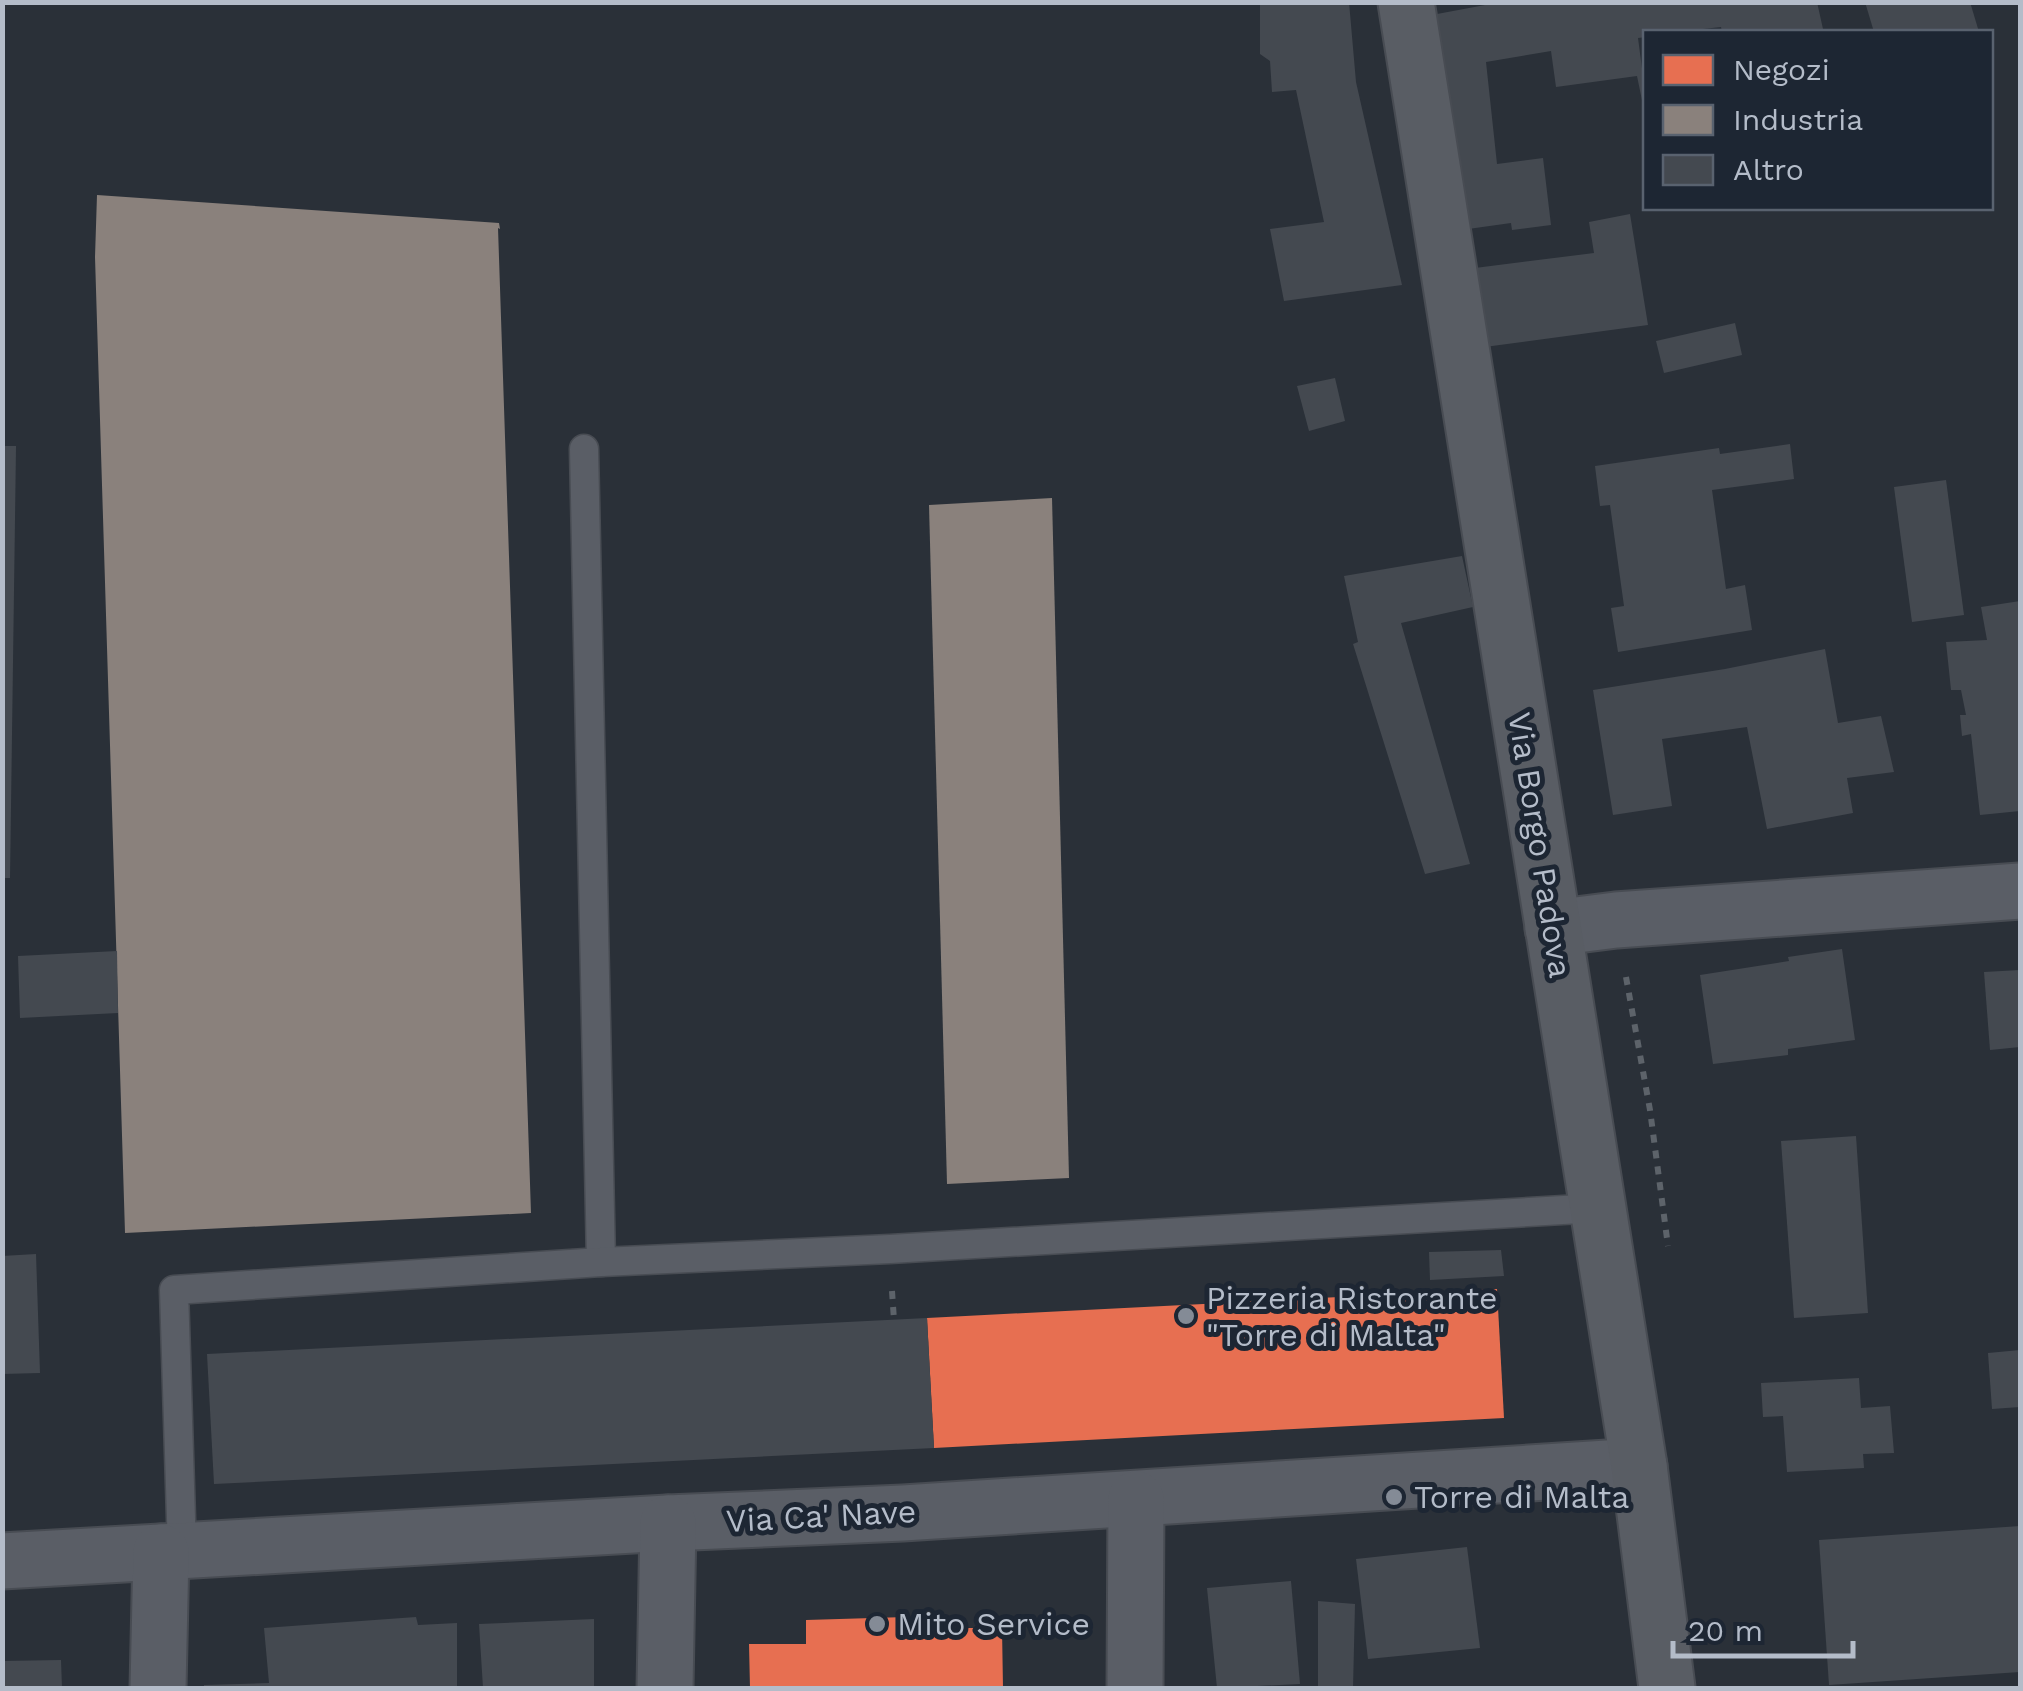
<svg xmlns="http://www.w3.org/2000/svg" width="2023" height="1691" font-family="'Work Sans',sans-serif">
  <rect width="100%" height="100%" fill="#2a3038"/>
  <!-- shops -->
  <g fill="#e76f51">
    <path d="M 1497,1289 L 1504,1418 L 934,1448 L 927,1318 Z"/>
    <path d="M 939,1616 L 938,1628 L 1002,1628 L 1003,1688 L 750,1688 L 749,1644 L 806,1644 L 806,1620 Z"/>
  </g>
  <!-- industry -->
  <g fill="#8a817c">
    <path d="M 97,195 L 499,223 L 500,229 L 498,228 L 531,1213 L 125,1233 L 95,257 Z"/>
    <path d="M 1052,498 L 1069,1178 L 947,1184 L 929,505 Z"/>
  </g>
  <!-- building -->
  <g fill="#444950">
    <path d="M 1260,2 L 1349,2 L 1356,82 L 1402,285 L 1284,301 L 1270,229 L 1324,222 L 1296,90 L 1272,92 L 1270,61 L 1260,54 Z"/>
    <path d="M 1501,2 L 1817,2 L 1823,29 L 1803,32 L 1722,32 L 1721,27 L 1676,32 L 1646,32 L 1646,37 L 1638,38 L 1643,76 L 1646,75 L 1646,110 L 1644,110 L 1637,76 L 1556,87 L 1551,51 L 1486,62 L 1497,164 L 1543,158 L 1551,225 L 1512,230 L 1511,223 L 1461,230 L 1437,14 Z"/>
    <path d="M 1865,2 L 1970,2 L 1979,32 L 1874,32 Z"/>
    <path d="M 1630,214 L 1648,325 L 1477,348 L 1467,269 L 1594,253 L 1589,222 Z"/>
    <path d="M 1735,323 L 1742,355 L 1664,373 L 1656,341 Z"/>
    <path d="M 1335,378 L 1345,421 L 1309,431 L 1297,386 Z"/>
    <path d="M 1790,444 L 1794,479 L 1712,490 L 1726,589 L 1745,585 L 1752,630 L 1618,652 L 1611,608 L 1624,606 L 1610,505 L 1600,506 L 1595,466 L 1719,448 L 1720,454 Z"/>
    <path d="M 2,446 L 16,446 L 10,878 L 2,878 Z"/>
    <path d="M 1946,480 L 1964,615 L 1912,622 L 1894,487 Z"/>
    <path d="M 1462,556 L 1473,607 L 1401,623 L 1470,864 L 1425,874 L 1353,644 L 1358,642 L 1344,576 Z"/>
    <path d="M 2020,601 L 2020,811 L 1980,815 L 1971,734 L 1962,736 L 1960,715 L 1966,715 L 1961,690 L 1951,690 L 1946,642 L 1987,640 L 1981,607 Z"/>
    <path d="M 1825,649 L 1838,723 L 1881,716 L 1894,772 L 1847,778 L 1853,813 L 1767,829 L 1747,727 L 1662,739 L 1672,806 L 1613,815 L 1593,690 L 1725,669 Z"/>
    <path d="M 1842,949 L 1855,1040 L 1788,1049 L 1788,1055 L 1713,1064 L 1700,975 L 1789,961 L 1788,957 Z"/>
    <path d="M 117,951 L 118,1013 L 20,1018 L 18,956 Z"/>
    <path d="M 2020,970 L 2020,1047 L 1990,1050 L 1984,972 Z"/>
    <path d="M 1856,1136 L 1868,1313 L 1794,1318 L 1781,1141 Z"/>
    <path d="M 1501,1250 L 1504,1276 L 1430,1280 L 1429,1252 Z"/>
    <path d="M 36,1254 L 40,1373 L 2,1374 L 2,1256 Z"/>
    <path d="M 927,1318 L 934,1448 L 214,1484 L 207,1354 Z"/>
    <path d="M 2020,1350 L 2020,1407 L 1992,1409 L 1988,1353 Z"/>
    <path d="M 1859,1378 L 1861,1408 L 1890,1406 L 1894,1453 L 1863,1454 L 1864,1468 L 1787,1472 L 1783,1416 L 1763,1417 L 1761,1383 Z"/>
    <path d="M 2020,1526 L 2020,1672 L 1829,1685 L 1819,1540 Z"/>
    <path d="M 1467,1547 L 1480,1648 L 1368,1659 L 1356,1559 Z"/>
    <path d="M 1291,1581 L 1300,1684 L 1217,1688 L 1207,1588 Z"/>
    <path d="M 1318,1601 L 1355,1604 L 1353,1688 L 1318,1688 Z"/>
    <path d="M 416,1617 L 418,1625 L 457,1623 L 457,1688 L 204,1688 L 204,1685 L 269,1683 L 264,1628 Z"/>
    <path d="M 594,1619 L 594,1688 L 483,1688 L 479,1624 Z"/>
    <path d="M 61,1660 L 62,1688 L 2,1688 L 2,1661 Z"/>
  </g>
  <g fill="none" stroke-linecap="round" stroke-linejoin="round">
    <!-- lane casing -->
    <g stroke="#484c53" stroke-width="31">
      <g id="lane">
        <path d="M 584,449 L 601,1262"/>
        <path d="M 182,1551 L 174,1290 L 601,1262 L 890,1249 L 1598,1208"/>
      </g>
    </g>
    <!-- street casing -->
    <g stroke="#484c53" stroke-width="59">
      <g id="street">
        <path d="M 1553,928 L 1616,920 L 2020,891"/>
        <path d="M 2,1561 L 668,1523 L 903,1513 L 1639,1466"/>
        <path d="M 158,1688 L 161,1552"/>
        <path d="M 665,1688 L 668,1523"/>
        <path d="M 1135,1688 L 1136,1499"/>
      </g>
    </g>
    <!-- secondary casing -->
    <g stroke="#484c53" stroke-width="59">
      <path id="secondary" d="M 1406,2 L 1639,1466 L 1667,1688"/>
    </g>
    <!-- path -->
    <g stroke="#5d636a" stroke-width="6" stroke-dasharray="8 8" stroke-linecap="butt">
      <path d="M 1626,977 L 1650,1110 L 1668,1246"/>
      <path d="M 892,1291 L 894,1320"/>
    </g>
    <!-- lane -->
    <use href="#lane" stroke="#5a5e66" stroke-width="28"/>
    <!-- street -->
    <use href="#street" stroke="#5a5e66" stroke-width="55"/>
    <!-- secondary -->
    <use href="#secondary" stroke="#595d64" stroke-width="55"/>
  </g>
  <!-- markers -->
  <g fill="#848b96" stroke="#1d2633" stroke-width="4">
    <circle cx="1186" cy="1316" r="10"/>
    <circle cx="1394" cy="1497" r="10"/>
    <circle cx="877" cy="1624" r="10"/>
  </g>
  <g text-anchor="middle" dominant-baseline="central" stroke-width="10" stroke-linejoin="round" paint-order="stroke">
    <!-- street labels -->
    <g font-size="32" fill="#b4bcc9" stroke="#1d2633">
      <text transform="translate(1540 845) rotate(81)">Via Borgo Padova</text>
      <text transform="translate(821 1516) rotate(-3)">Via Ca' Nave</text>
    </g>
    <!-- poi labels -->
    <g font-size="32" fill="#b4bcc9" stroke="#1d2633" text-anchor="start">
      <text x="1206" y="1298">Pizzeria Ristorante<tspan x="1206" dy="37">"Torre di Malta"</tspan></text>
      <text x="1414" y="1497">Torre di Malta</text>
      <text x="897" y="1624">Mito Service</text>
    </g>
  </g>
  <!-- border -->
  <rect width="2023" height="1691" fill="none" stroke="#b4bcc9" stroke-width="10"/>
  <!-- legend -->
  <rect x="1643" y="30" width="350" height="180" fill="#1d2633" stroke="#59626f" stroke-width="2.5"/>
  <rect x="1663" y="55" width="50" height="30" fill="#e76f51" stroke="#59626f" stroke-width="2.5"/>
  <text x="1733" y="80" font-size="30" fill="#b4bcc9">Negozi</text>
  <rect x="1663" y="105" width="50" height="30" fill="#8a817c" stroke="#59626f" stroke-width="2.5"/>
  <text x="1733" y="130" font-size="30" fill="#b4bcc9">Industria</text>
  <rect x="1663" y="155" width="50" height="30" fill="#444950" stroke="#59626f" stroke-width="2.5"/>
  <text x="1733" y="180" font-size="30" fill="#b4bcc9">Altro</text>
  <!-- scale -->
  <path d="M1673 1641v15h180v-15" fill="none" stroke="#b4bcc9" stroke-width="5"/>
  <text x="1688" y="1641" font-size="30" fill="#b4bcc9" stroke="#1d2633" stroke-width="8" paint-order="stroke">20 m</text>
</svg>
